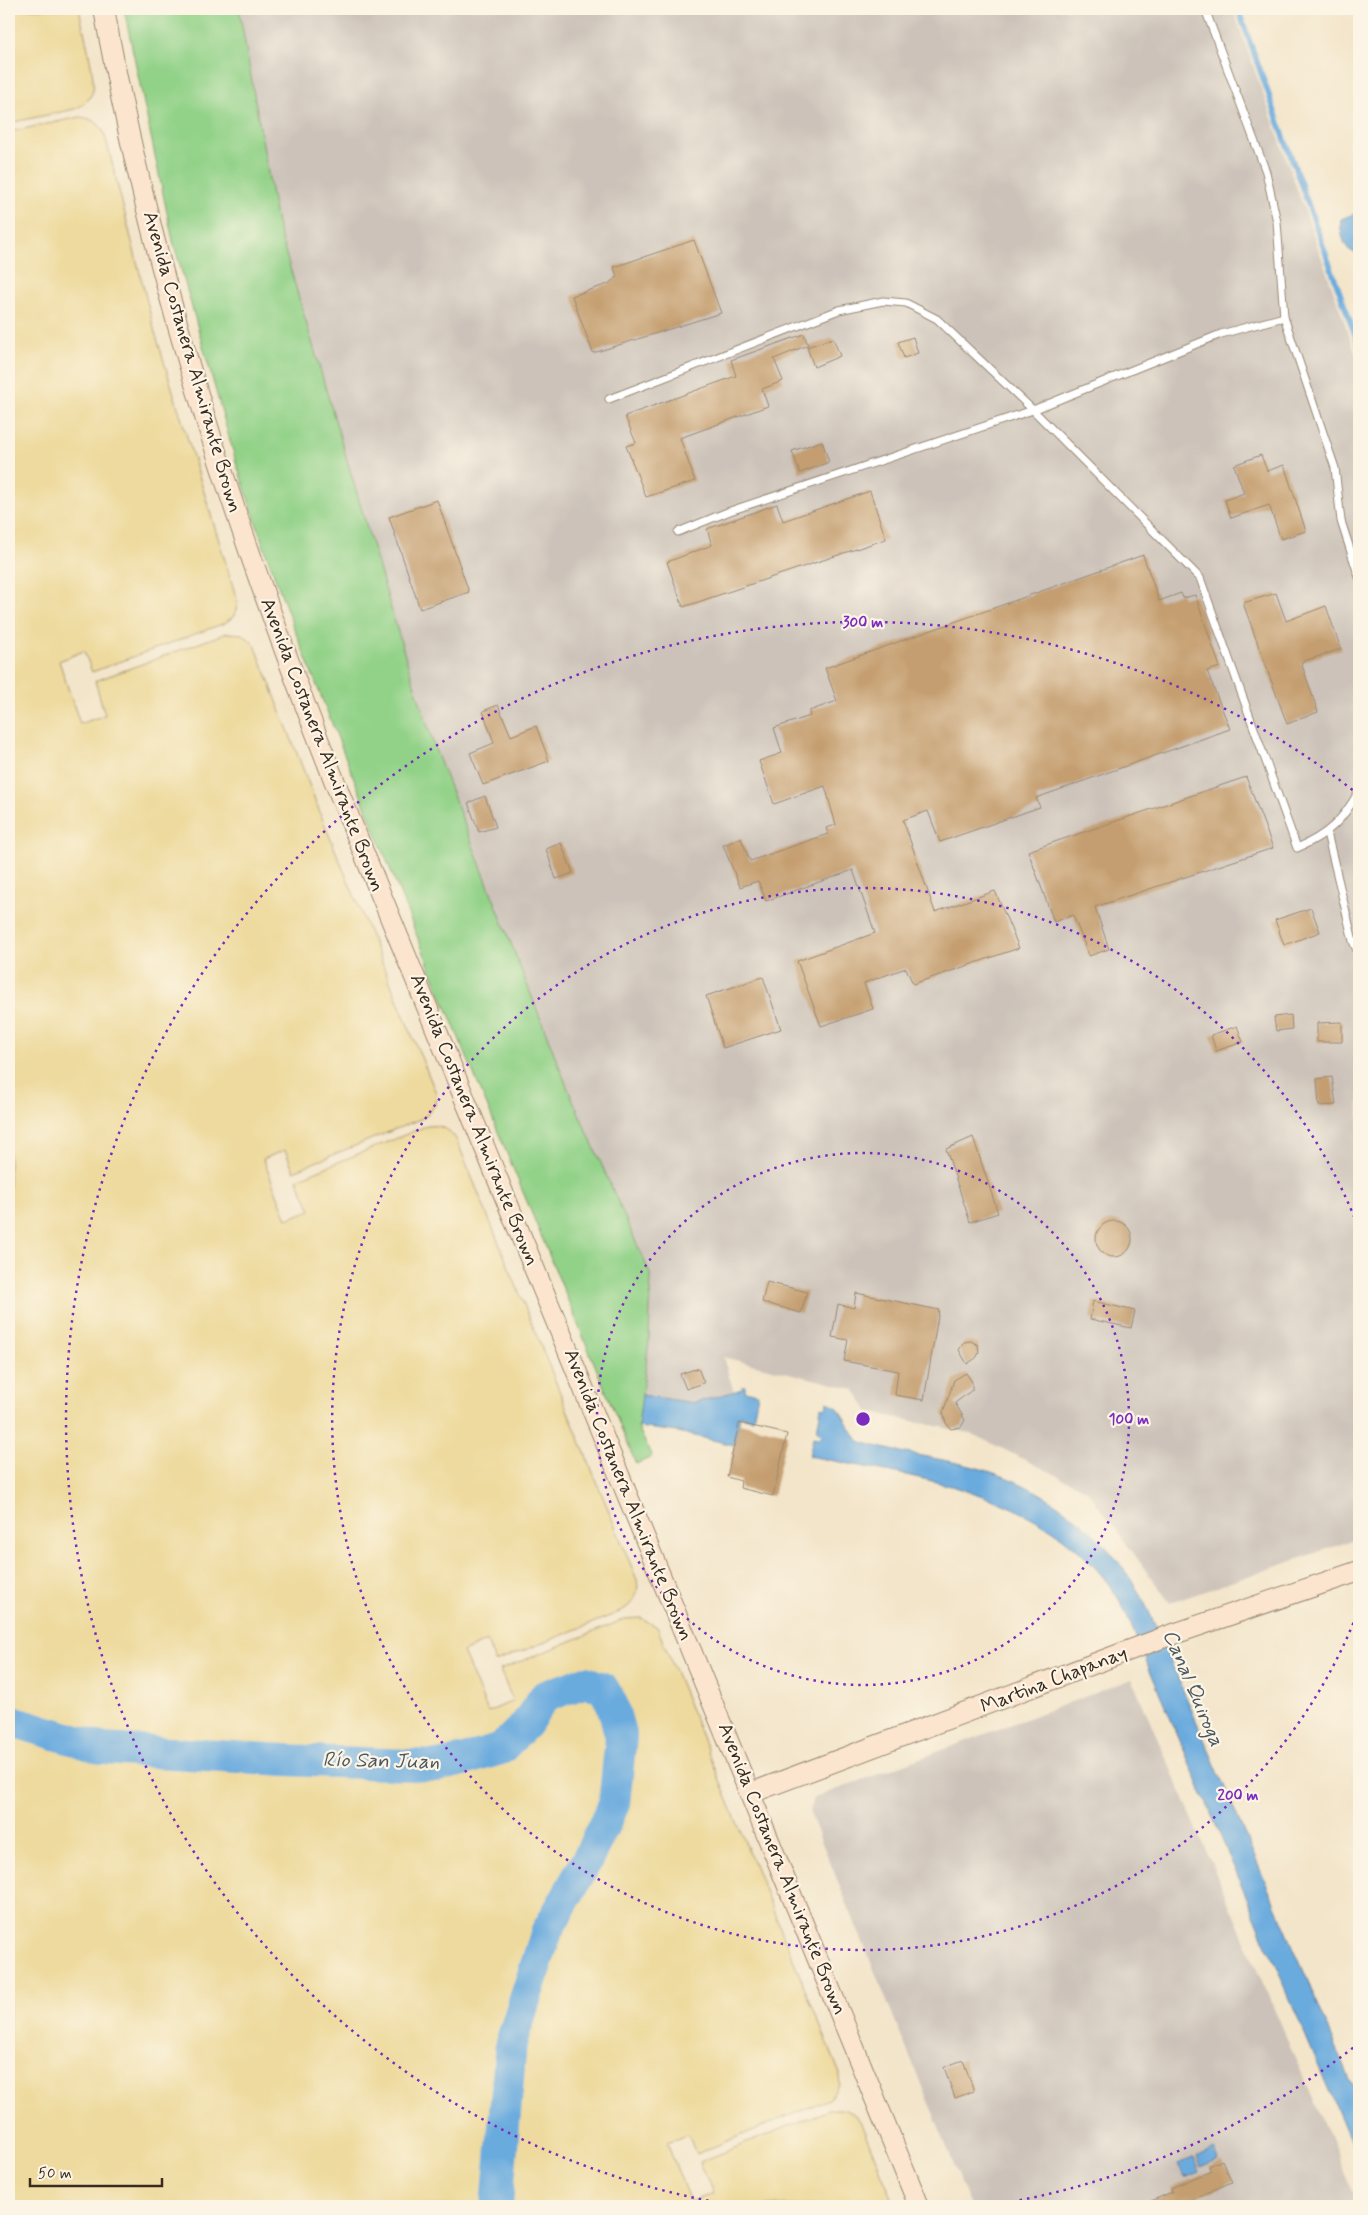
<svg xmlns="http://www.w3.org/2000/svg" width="1368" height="2215" font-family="Mynerve,sans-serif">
  <rect width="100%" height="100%" fill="#fcf5e5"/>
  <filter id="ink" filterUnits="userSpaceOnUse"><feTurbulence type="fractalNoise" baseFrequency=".02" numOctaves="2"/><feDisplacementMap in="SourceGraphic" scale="10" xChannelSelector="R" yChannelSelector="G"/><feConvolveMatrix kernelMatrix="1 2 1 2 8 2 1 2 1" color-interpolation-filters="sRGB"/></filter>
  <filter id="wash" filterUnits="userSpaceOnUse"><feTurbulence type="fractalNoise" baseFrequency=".0096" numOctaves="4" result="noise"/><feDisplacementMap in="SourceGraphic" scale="20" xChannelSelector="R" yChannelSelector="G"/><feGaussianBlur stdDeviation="1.12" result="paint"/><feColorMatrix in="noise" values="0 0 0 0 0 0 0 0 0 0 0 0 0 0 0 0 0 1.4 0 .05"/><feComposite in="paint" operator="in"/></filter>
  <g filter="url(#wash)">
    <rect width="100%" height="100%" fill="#f3e5ca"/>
    <!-- industrial -->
    <g fill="#ccc2b9">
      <path d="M 239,9 L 1233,9 L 1359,363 L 1359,1538 L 1170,1603 L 1087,1490 L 970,1433 L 869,1412 L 854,1389 L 723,1357 L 734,1392 L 694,1403 L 642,1395 L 649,1340 L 651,1276 L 568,1089 L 435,749 L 406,659 L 277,224 Z"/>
      <path d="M 1132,1679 L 1359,2206 L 971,2206 L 809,1811 L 814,1798 Z"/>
    </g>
    <!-- green -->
    <path fill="#92d288" stroke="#667e53" d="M 124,9 L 239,9 L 277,224 L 406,659 L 435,749 L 568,1089 L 651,1276 L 649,1340 L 638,1427 L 652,1457 L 636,1464 L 429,966 L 293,626 L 266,553 L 237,465 L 173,241 Z"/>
    <!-- sand -->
    <g fill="#eeda9e" stroke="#94825e">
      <path d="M 9,9 L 79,9 C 82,24 96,78 93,90 C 91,99 84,105 75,109 L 9,123 Z"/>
      <path d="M 80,117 C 95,119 102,125 106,139 L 154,329 L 238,603 L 234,616 L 225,623 L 92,672 L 84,651 L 59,661 L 80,724 L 105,715 L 95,681 L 227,633 L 243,634 L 255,645 L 324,823 L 436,1093 L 435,1105 L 425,1117 L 294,1171 L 285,1150 L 263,1159 L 287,1219 L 311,1210 L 297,1179 L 424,1127 C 438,1123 450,1128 457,1141 L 637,1580 C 640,1595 632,1605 620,1612 L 495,1662 L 487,1641 L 463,1652 L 488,1712 L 513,1701 L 500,1670 L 625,1619 L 641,1618 L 657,1627 L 840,2074 L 839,2085 L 829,2099 L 696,2154 L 688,2134 L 667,2143 L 690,2202 L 713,2193 L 700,2162 L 829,2110 C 841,2107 853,2110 860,2121 L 895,2206 L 9,2206 L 9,132 Z"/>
    </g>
    <!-- water -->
    <g fill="#6aabde" stroke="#526a7e">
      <path d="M 1359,212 L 1359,253 C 1358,253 1352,252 1351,251 C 1343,247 1339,226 1341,219 Z"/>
      <path d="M 743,1386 L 745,1386 L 745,1391 L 758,1394 L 753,1419 L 740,1416 L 734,1445 L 678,1432 L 638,1427 L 642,1395 L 694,1403 L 739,1390 Z"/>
      <path d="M 827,1401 L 838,1408 L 857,1439 L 862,1442 C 898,1454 937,1457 974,1467 C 1046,1485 1108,1534 1143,1600 C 1151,1615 1158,1632 1165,1648 L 1359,2100 L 1359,2161 L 1143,1654 C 1134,1634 1127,1611 1115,1593 C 1045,1489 920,1479 809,1456 L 813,1437 L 819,1438 L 822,1435 L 820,1432 L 817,1431 L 821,1407 L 826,1408 Z"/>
      <path d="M 1214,2149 L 1219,2159 L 1200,2167 L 1196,2157 Z"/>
      <path d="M 1193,2158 L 1199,2172 L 1185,2178 L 1179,2164 Z"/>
    </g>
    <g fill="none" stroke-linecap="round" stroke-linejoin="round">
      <!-- stream -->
      <path stroke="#6aabde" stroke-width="5.5" d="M 1238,9 L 1359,346"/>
      <!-- river -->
      <path stroke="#6aabde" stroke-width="32" d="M 9,1720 L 104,1749 L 285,1760 L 438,1766 L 464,1760 L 501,1749 L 526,1724 L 545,1696 L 586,1682 L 603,1688 L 612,1704 L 621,1737 L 614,1804 L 586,1862 L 547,1931 L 511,2043 L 497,2206"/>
    </g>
    <g id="blocks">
      <!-- building -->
      <g fill="#c49e70">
        <path d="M 694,240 L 721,313 L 593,353 L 572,296 L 608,284 L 617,277 L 614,267 Z"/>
        <path d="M 804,334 L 808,345 L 774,359 L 783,381 L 762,389 L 768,406 L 680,438 L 695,481 L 646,497 L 626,446 L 636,443 L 625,416 L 736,376 L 731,360 Z"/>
        <path d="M 913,337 L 918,353 L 904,358 L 898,342 Z"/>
        <path d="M 833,338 L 840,356 L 814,367 L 807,347 Z"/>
        <path d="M 822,441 L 829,462 L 800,473 L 792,451 Z"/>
        <path d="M 1261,455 L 1267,471 L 1284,465 L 1306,531 L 1281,539 L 1269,505 L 1231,518 L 1225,500 L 1244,493 L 1234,465 Z"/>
        <path d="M 870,491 L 886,539 L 683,607 L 667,562 L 712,545 L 707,529 L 777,504 L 783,521 Z"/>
        <path d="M 437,500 L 469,592 L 420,609 L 389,517 Z"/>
        <path d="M 1143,555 L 1159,601 L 1181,593 L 1183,598 L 1195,595 L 1220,667 L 1207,671 L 1230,729 L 1036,798 L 1040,807 L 940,842 L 928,811 L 903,820 L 935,912 L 995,891 L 1019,948 L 913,984 L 906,968 L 864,983 L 873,1009 L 821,1026 L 797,961 L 875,933 L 853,870 L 766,901 L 758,881 L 740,887 L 723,845 L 741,838 L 750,861 L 828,834 L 826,828 L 836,825 L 825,786 L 774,804 L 759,761 L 782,753 L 774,728 L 810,716 L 809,711 L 837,701 L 825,668 Z"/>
        <path d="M 1276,593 L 1286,621 L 1326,606 L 1341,649 L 1301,662 L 1318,712 L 1287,724 L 1243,603 Z"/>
        <path d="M 498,705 L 511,736 L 536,726 L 549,761 L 483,785 L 470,753 L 494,743 L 483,711 Z"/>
        <path d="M 1246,777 L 1273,848 L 1095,907 L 1109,949 L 1089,956 L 1073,915 L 1054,922 L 1028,851 Z"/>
        <path d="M 485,796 L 496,827 L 479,832 L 468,803 Z"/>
        <path d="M 561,843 L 573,873 L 556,879 L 546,849 Z"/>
        <path d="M 1311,908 L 1320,932 L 1284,945 L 1275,920 Z"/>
        <path d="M 763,977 L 781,1029 L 723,1048 L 706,996 Z"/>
        <path d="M 1291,1015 L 1292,1029 L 1276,1031 L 1274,1017 Z"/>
        <path d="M 1342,1022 L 1342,1042 L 1317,1042 L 1317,1023 Z"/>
        <path d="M 1237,1026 L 1243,1042 L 1216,1051 L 1211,1035 Z"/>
        <path d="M 1332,1077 L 1336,1105 L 1319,1106 L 1317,1079 Z"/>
        <path d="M 973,1137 L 998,1213 L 970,1222 L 946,1149 Z"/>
        <circle cx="1114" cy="1239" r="18"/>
        <path d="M 767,1282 L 807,1292 L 801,1313 L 762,1302 Z"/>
        <path d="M 856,1293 L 939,1310 L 924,1400 L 895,1395 L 898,1371 L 844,1361 L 848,1340 L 832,1337 L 838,1304 L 854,1308 Z"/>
        <path d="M 1093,1301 L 1135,1311 L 1131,1328 L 1090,1319 Z"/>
        <path d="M 971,1341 L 978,1345 L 979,1353 L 976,1358 L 967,1364 L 959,1350 L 964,1342 Z"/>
        <path d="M 698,1368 L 704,1383 L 686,1389 L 680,1374 Z"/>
        <path d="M 966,1373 L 972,1382 L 972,1390 L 955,1403 L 965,1420 L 961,1427 L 951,1429 L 946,1423 L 943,1413 L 954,1380 Z"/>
        <path d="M 739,1423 L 787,1434 L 773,1496 L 740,1488 L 741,1481 L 727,1477 Z"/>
        <path d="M 963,2060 L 974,2091 L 955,2098 L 944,2067 Z"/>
        <path d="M 1222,2160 L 1232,2182 L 1175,2206 L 1139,2206 L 1172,2192 L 1171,2188 L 1211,2171 L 1209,2166 Z"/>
      </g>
    </g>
  </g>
  <g filter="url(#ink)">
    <use href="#blocks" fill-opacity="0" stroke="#978874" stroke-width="1"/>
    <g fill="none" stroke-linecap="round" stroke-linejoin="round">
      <!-- service casing -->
      <g stroke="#978874" stroke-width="9">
        <g id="service">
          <path d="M 1205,9 L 1266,172 L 1277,222 L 1284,317 L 1335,468 L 1341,521 L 1359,577"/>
          <path d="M 609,399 L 839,310 L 883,301 L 906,303 L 937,319 L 1033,410 L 1200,578 L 1297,848 C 1328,835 1343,820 1359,791"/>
          <path d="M 678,532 L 730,511 L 1033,410 L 1221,334 L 1284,317"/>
          <path d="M 1327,833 L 1353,941 L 1359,955"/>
        </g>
      </g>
      <!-- secondary casing -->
      <g stroke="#978874" stroke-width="22">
        <g id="secondary">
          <path d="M 104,9 C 152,279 239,540 340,795 L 919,2206"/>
          <path d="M 751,1793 L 1162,1638 L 1359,1571"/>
        </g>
      </g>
      <!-- service -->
      <use href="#service" stroke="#fff" stroke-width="7"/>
      <!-- secondary -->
      <use href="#secondary" stroke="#fbe5cf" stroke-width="20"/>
    </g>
  </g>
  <!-- distance rings -->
  <g fill="none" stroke="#7b2cbf" stroke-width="2.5" stroke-dasharray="2.5 5">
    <circle cx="863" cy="1419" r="266"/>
    <path d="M1359 1609A531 531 0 1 1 1359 1229"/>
    <path d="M1359 2043A797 797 0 0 1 988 2206M738 2206A797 797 0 1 1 1359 795"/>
  </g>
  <g text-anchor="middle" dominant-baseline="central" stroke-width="4.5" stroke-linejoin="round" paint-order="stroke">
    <!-- street labels -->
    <g font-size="20" fill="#3b2a1e" stroke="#fcf5e5">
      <text transform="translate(192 362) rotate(74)">Avenida Costanera Almirante Brown</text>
      <text transform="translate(322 745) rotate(69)">Avenida Costanera Almirante Brown</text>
      <text transform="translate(474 1120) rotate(68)">Avenida Costanera Almirante Brown</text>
      <text transform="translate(628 1495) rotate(68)">Avenida Costanera Almirante Brown</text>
      <text transform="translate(1054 1680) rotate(-21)">Martina Chapanay</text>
      <text transform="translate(782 1869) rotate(68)">Avenida Costanera Almirante Brown</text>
    </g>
    <!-- water labels -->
    <g font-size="21" font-style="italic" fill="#4b5761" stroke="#fcf5e5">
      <text transform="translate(1193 1688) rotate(67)">Canal Quiroga</text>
      <text transform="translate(381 1761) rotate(1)">Río San Juan</text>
    </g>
  </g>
  <circle cx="863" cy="1419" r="8" fill="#7b2cbf" stroke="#fcf5e5" stroke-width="2.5"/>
  <g font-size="15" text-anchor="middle" font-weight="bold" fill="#7b2cbf" stroke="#fcf5e5" stroke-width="4.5" stroke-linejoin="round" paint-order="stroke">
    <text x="863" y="627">300 m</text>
    <text x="1129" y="1424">100 m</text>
    <text x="1238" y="1800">200 m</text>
  </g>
  <!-- margin -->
  <rect width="1368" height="2215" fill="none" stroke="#fcf5e5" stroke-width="30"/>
  <!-- scale -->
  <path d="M30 2178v8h132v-8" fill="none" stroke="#3b2a1e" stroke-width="2.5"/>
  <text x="38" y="2178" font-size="15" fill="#3b2a1e" stroke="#fcf5e5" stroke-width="4" paint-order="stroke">50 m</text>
</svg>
